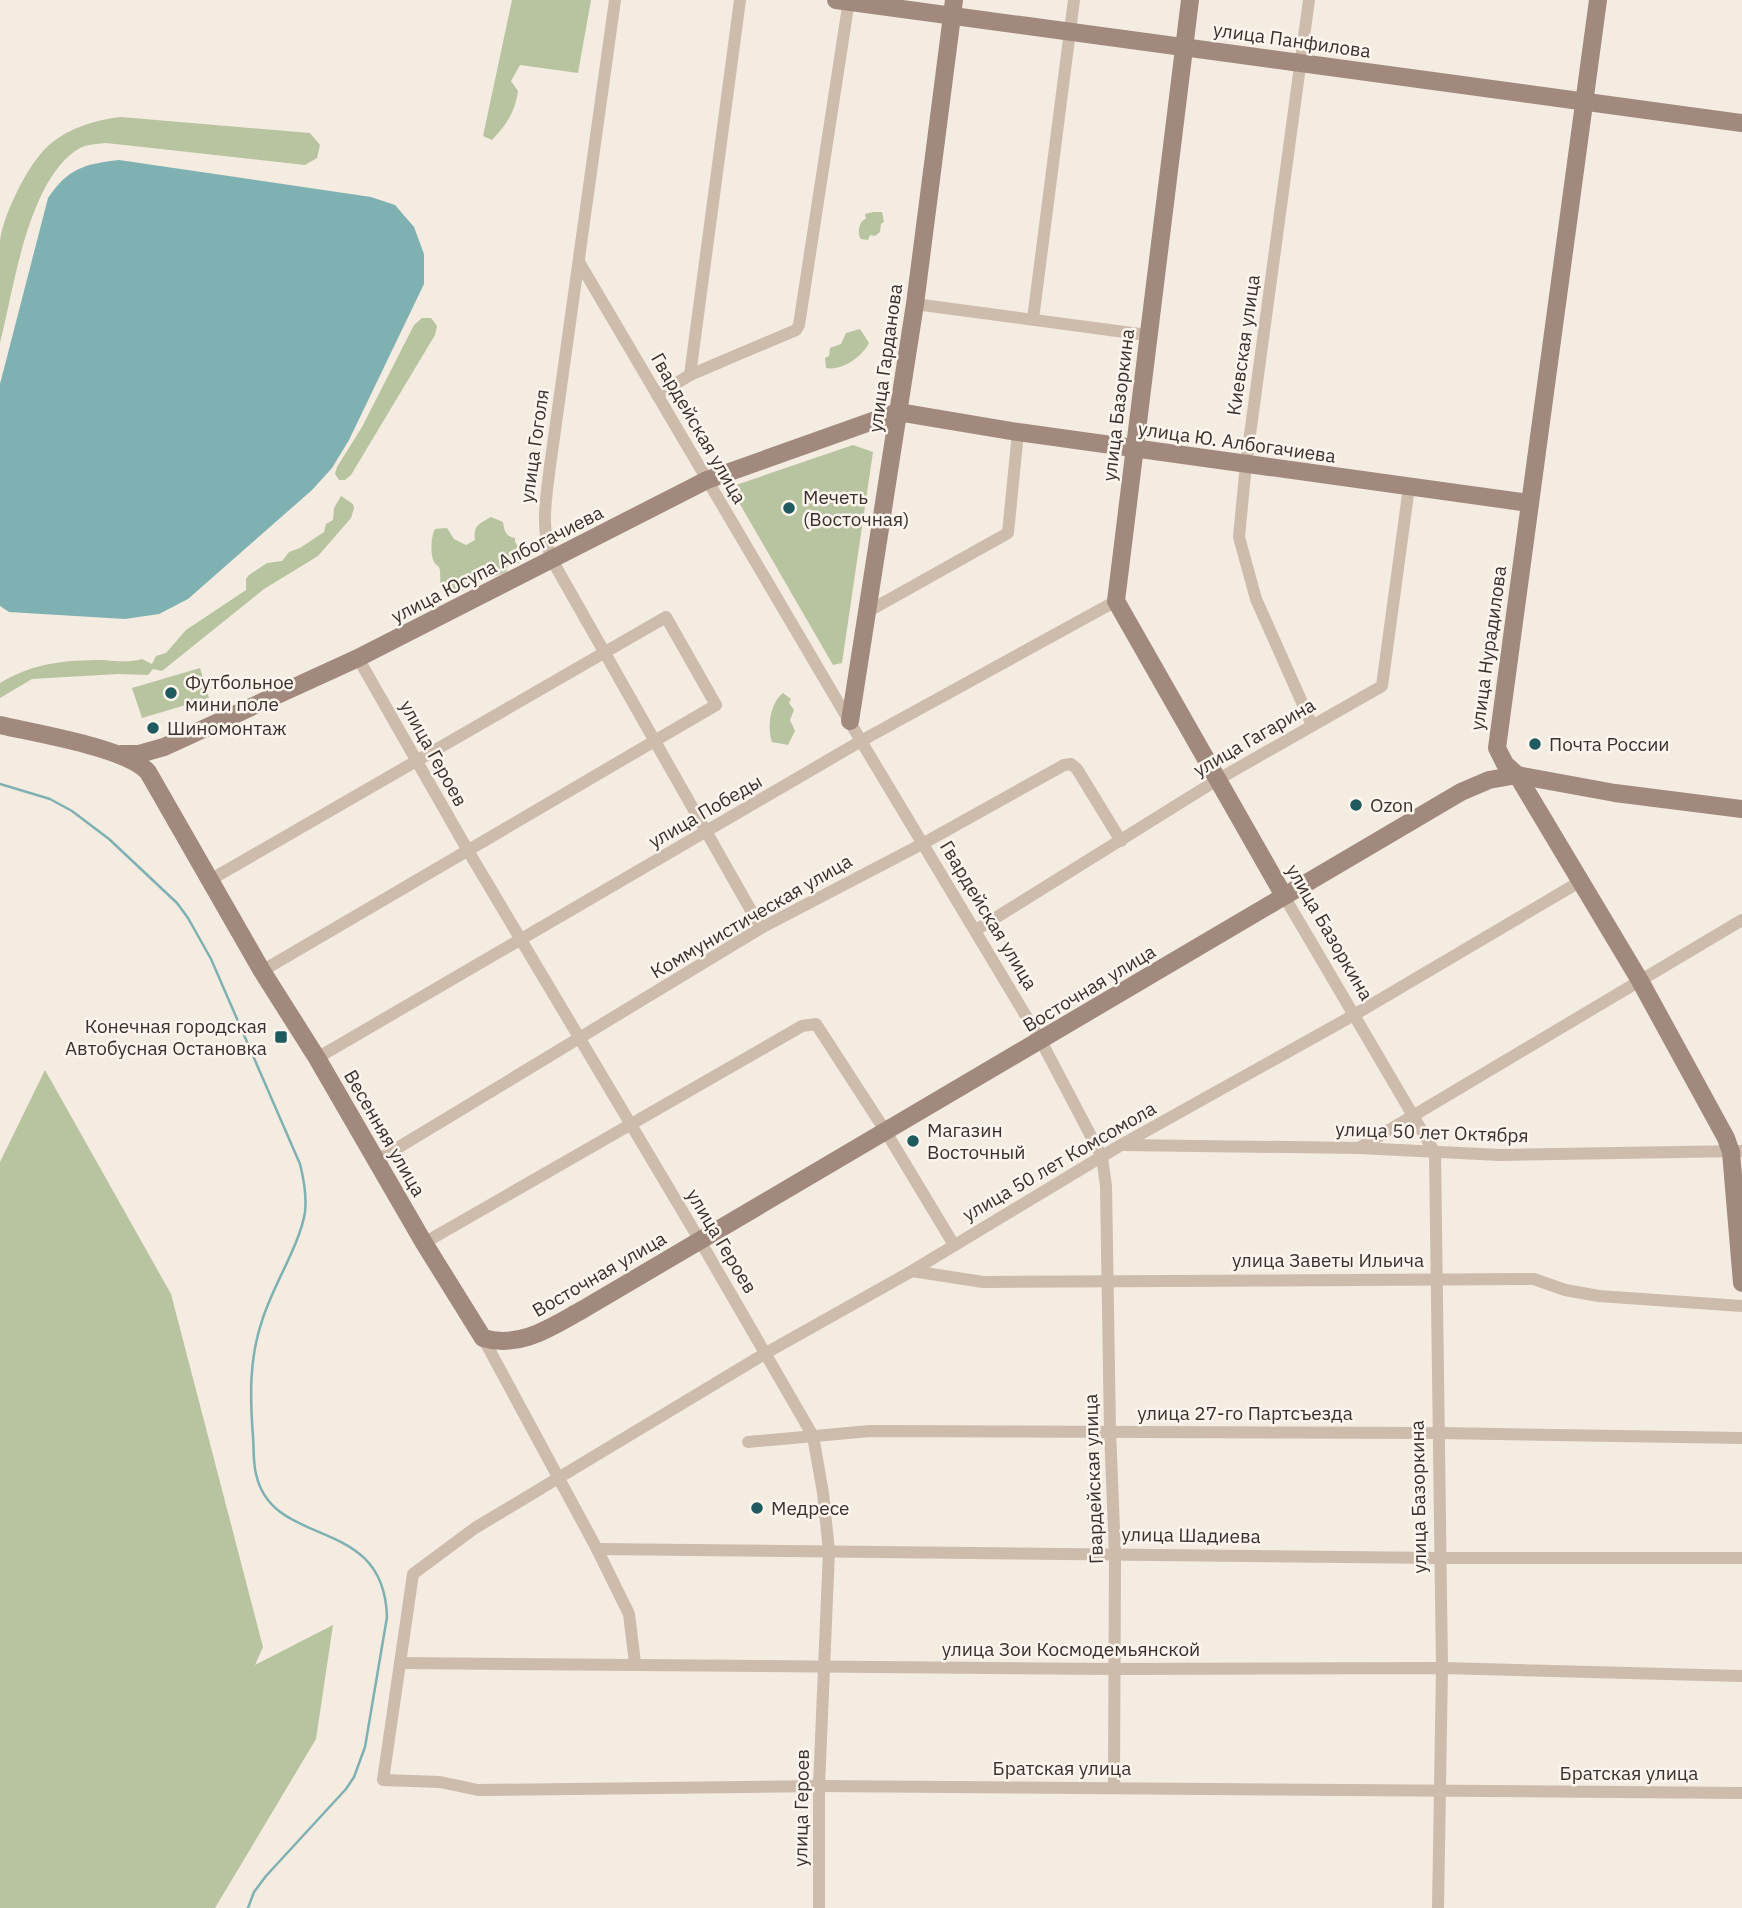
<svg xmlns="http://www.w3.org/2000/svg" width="1742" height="1908" font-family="'IBM Plex Sans',sans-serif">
  <rect width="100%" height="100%" fill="#f4ebe1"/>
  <!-- green -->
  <g fill="#b8c4a0">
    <path d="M 512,0 L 591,0 L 578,73 L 520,65 L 511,81 L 518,91 C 515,112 507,124 492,140 L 483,136 Z"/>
    <path d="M 121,117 L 310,133 L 320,145 L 317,158 L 305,165 L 106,143 C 98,144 87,144 80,148 C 28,178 14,288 0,343 C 0,310 0,274 0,241 C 3,215 28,164 48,146 C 68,128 95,120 121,117 Z"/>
    <path d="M 873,212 L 882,212 L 884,222 L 881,224 L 880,232 L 875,236 L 870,235 L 868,240 L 861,239 C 857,234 859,220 866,219 L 865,214 Z"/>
    <path d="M 422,318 L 431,318 L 437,326 L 435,335 L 351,475 L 345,480 L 339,480 L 335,474 L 337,467 L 362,427 L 414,325 Z"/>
    <path d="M 860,329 L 869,343 C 862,357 842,371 826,368 L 825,358 L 829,356 L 830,348 L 841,344 L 846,333 Z"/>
    <path d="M 853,445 L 873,452 L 842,663 L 833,665 L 730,487 Z"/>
    <path d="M 341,496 L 353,504 L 354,508 L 351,518 L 318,556 L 264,589 L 162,671 L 153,669 L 148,675 L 118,674 L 32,679 L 0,698 L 0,683 C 33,663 65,660 103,660 C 116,661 129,663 142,659 L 152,664 L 156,656 L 166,653 L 186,630 L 246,590 L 246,579 L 249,575 L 267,563 L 282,561 L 289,552 L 300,548 L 324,532 L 326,524 L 333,520 L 334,508 Z"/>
    <path d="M 491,517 L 503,522 C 504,530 506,537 515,538 L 515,542 L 522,552 L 519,563 L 508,565 L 506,572 L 493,577 L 487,572 L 476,587 L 470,584 L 462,591 L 451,595 C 438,589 441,583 440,572 C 440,565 437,567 434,562 C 430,554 431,536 435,529 L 447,528 L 454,539 L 466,545 L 475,540 C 473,525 479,524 491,517 Z"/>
    <path d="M 200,668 L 209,698 L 142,718 L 132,688 Z"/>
    <path d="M 783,693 L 791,699 L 789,703 L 794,710 L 790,720 L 795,731 L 788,745 L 772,742 C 767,727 770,703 783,693 Z"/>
    <path d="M 45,1070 L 171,1294 L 263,1647 L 255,1665 L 333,1625 L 316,1739 L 215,1908 L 0,1908 L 0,1162 Z"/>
  </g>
  <!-- water -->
  <path fill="#7fb0b2" d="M 119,160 L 371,197 L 395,205 L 414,227 L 424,254 L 424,284 L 349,440 L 332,468 L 312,490 L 188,599 L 159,614 L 125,619 L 9,612 L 0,606 L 0,384 L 48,198 C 68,168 85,164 119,160 Z"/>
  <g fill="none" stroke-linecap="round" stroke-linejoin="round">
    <!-- stream -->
    <path stroke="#7fb0b2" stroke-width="2.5" d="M 0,784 L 50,799 L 72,811 L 109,839 L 177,903 L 188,918 L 211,959 L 300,1164 C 304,1180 307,1195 305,1212 C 300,1245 272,1287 262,1321 C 249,1359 250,1397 253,1437 C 254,1449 253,1462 256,1474 C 273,1551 384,1513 387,1617 L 365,1747 L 354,1777 L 346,1789 L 266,1876 L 254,1892 L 248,1908"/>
    <!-- street -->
    <g stroke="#cdbbac" stroke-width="12">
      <path d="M 615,0 L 550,466 C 546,499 540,528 552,560 L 761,928"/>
      <path d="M 1309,0 L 1246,464 L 1239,537 L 1256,599 L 1312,725"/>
      <path d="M 579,262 L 861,741 L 1041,1041 L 1102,1157 L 1106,1186 L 1110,1431 L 1115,1553 L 1114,1787"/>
      <path d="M 915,304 L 1147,335"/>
      <path d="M 1033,319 L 1074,0"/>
      <path d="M 690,375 L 740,0"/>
      <path d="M 657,395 L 690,375 L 796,330 L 799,325 L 849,0"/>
      <path d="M 867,612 L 1008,533 L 1018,432"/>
      <path d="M 358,658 L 467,849 L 699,1239 L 813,1436 L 823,1493 L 829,1551 L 819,1786 L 819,1907"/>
      <path d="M 210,880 L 666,617 L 716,705 L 262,971"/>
      <path d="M 1581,881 L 1354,1015 L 1121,1145 L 912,1271 L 766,1353 L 475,1528 L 413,1574 L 383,1780 L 440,1782 L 478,1790 L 819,1786 L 1742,1793"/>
      <path d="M 1284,896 L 1435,1153 L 1442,1668 L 1438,1908"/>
      <path d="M 976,930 L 1217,780 L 1382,686 L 1409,487"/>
      <path d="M 317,1058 L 861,741 L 1116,601"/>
      <path d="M 1123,1145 L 1359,1148 L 1500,1155 L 1742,1151"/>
      <path d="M 1359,1148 L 1742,920"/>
      <path d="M 376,1161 L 761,928 L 924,843 L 1064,765 L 1071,764 L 1077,769 L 1121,841"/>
      <path d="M 424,1243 L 802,1026 L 816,1024 L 886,1132 L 954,1245"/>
      <path d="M 912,1271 L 983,1282 L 1534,1279 L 1565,1290 L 1599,1296 L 1742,1306"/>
      <path d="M 483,1338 L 597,1549 L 629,1614 L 635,1663"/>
      <path d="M 748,1442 L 870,1431 L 1439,1433 L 1742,1438"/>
      <path d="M 597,1549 L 1440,1558 L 1742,1558"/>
      <path d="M 400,1663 L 1115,1669 L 1442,1668 L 1742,1676"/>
    </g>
    <!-- secondary -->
    <g stroke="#a18a7d" stroke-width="18">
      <path d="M 836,0 L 1742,123"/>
      <path d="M 1190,0 L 1116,601 L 1284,896"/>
      <path d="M 1598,0 L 1497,748 L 1505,764 L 1517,775 L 1639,979 L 1726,1138 L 1731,1152 L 1742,1283"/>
      <path d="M 850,721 L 915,304 L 954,0"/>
      <path d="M 0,725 C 34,733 127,748 148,772 L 262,971 L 317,1058 L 424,1243 L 483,1338 C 520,1349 551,1327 582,1310 L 1461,792 L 1489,780 L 1517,775 L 1615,793 L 1742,809"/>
      <path d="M 121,754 L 139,754 L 164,747 L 358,658 L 707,480 L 898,412 L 1018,432 L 1529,503"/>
    </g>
  </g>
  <!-- markers -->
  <g fill="#1f5a5e" stroke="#fbf5ee" stroke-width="2.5">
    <circle cx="789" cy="508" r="7"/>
    <circle cx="171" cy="693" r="7"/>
    <circle cx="153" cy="728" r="7"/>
    <circle cx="1535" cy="744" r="7"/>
    <circle cx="1356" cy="805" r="7"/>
    <rect x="274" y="1030" width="14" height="14" rx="3.5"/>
    <circle cx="913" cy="1141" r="7"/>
    <circle cx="757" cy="1508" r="7"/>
  </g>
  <g text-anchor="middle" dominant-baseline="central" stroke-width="5" stroke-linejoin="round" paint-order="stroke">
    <!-- street labels -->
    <g font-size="19" fill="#3b302b" stroke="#fbf5ee">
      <text transform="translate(1292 40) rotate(8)">улица Панфилова</text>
      <text transform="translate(1243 345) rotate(-82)">Киевская улица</text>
      <text transform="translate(885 358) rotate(-82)">улица Гарданова</text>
      <text transform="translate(1118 405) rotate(-83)">улица Базоркина</text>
      <text transform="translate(699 428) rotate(60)">Гвардейская улица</text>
      <text transform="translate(1237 442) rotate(8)">улица Ю. Албогачиева</text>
      <text transform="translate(534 446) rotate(-82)">улица Гоголя</text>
      <text transform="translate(497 564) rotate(-27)">улица Юсупа Албогачиева</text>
      <text transform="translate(1488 648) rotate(-82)">улица Нурадилова</text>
      <text transform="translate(1254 737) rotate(-30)">улица Гагарина</text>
      <text transform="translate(434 753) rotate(61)">улица Героев</text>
      <text transform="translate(705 811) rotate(-30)">улица Победы</text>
      <text transform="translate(989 915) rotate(59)">Гвардейская улица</text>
      <text transform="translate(751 916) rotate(-30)">Коммунистическая улица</text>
      <text transform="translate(1330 932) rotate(60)">улица Базоркина</text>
      <text transform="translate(1089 988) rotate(-31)">Восточная улица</text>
      <text transform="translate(1432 1132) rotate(2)">улица 50 лет Октября</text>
      <text transform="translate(385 1133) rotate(60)">Весенняя улица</text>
      <text transform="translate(1059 1161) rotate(-30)">улица 50 лет Комсомола</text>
      <text transform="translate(722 1241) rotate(59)">улица Героев</text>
      <text x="1328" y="1260">улица Заветы Ильича</text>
      <text transform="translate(599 1274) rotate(-30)">Восточная улица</text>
      <text x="1245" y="1413">улица 27-го Партсъезда</text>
      <text transform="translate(1093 1479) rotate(-92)">Гвардейская улица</text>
      <text transform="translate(1418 1497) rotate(-91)">улица Базоркина</text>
      <text transform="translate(1191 1535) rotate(1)">улица Шадиева</text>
      <text x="1071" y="1649">улица Зои Космодемьянской</text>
      <text x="1062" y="1768">Братская улица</text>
      <text x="1629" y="1773">Братская улица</text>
      <text transform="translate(801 1808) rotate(-89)">улица Героев</text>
    </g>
    <!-- poi labels -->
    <g font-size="19" fill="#3b302b" stroke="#fbf5ee" text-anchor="start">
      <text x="803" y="497">Мечеть<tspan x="803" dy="22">(Восточная)</tspan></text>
      <text x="185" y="682">Футбольное<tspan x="185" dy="22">мини поле</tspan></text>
      <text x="167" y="728">Шиномонтаж</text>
      <text x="1549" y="744">Почта России</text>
      <text x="1370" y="805">Ozon</text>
      <text x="267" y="1026" text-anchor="end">Конечная городская<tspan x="267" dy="22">Автобусная Остановка</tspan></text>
      <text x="927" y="1130">Магазин<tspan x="927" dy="22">Восточный</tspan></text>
      <text x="771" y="1508">Медресе</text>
    </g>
  </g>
</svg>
